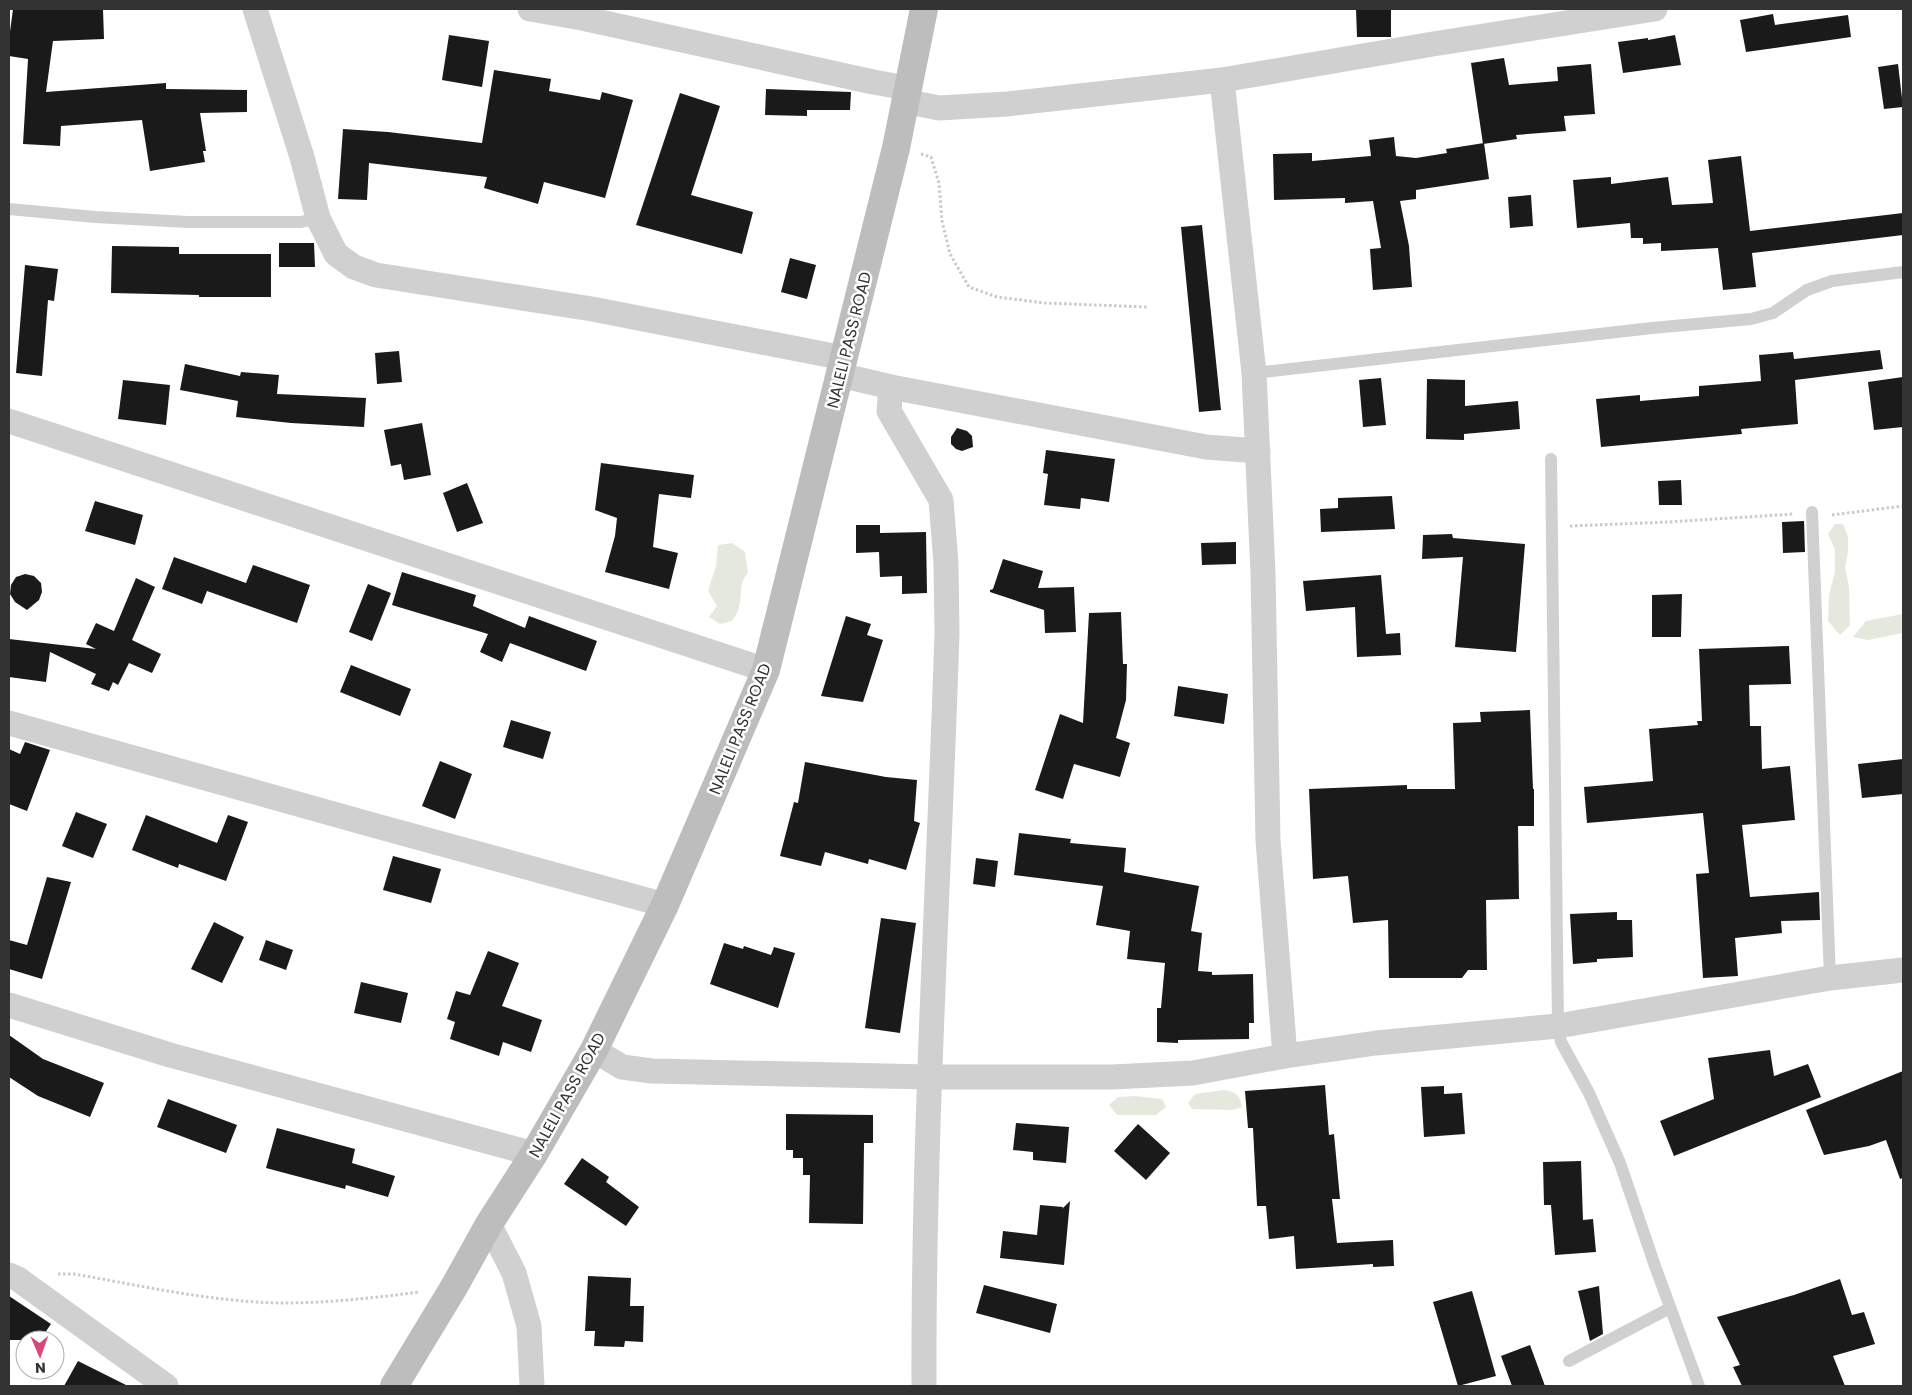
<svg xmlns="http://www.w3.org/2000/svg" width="1912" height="1395" font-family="Poppins,sans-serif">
  <rect width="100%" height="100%" fill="#fff"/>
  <!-- green -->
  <g fill="#e5e9dd">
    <path d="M 1835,524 L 1843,524 L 1848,537 L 1848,553 L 1845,567 L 1849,587 L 1850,625 L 1840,635 L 1828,621 L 1829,595 L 1835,572 L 1835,549 L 1828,534 Z"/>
    <path d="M 732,543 L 745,552 L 748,573 C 738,584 743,594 739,607 C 738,612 735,617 732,621 L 720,624 L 709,617 L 717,606 L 708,591 L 716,566 L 718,545 Z"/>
    <path d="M 1903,614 L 1903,633 L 1868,640 L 1853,637 L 1866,621 Z"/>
    <path d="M 1224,1090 C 1236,1092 1240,1095 1242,1107 L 1232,1110 L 1192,1109 L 1188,1103 L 1195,1094 Z"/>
    <path d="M 1135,1096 L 1162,1099 L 1166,1107 L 1156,1115 L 1117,1115 L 1109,1105 L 1118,1097 Z"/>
  </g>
  <!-- building -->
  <g fill="#1a1a1a">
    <path d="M 13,9 L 103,9 L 104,39 L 53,41 L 46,92 L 166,83 L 166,89 L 247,90 L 247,112 L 200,113 L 206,151 L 203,151 L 205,162 L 150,171 L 142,120 L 61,126 L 60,146 L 23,144 L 28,59 L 9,56 L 9,39 Z"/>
    <path d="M 1356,9 L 1391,9 L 1391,37 L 1357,37 Z"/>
    <path d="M 1773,14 L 1775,25 L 1848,15 L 1851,37 L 1746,52 L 1740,20 Z"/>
    <path d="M 449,35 L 489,41 L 482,87 L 442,80 Z"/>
    <path d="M 1675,35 L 1681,65 L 1623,73 L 1618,42 L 1648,38 L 1648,40 Z"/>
    <path d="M 1504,58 L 1509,85 L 1558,81 L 1557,67 L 1591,64 L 1595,114 L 1564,116 L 1566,131 L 1516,135 L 1517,139 L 1483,144 L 1471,63 Z"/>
    <path d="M 1898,64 L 1903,107 L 1884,109 L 1878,67 Z"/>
    <path d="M 494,70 L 551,79 L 549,91 L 600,100 L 602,92 L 633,100 L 605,198 L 544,182 L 538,204 L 484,188 L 487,177 L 369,163 L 367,200 L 338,199 L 343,129 L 388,132 L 482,143 Z"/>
    <path d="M 766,89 L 851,92 L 850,110 L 807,110 L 807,116 L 765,115 Z"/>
    <path d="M 680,93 L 720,106 L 691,195 L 753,212 L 742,254 L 636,225 Z"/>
    <path d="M 1394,137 L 1396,156 L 1416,158 L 1447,153 L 1446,149 L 1484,143 L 1489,179 L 1416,190 L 1416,199 L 1400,201 L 1409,246 L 1412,287 L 1373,290 L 1370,249 L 1381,248 L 1373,201 L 1345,203 L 1345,198 L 1274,200 L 1273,154 L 1312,153 L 1312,161 L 1371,156 L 1369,140 Z"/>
    <path d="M 1741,156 L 1750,231 L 1903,213 L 1903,235 L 1752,253 L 1756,287 L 1723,290 L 1718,248 L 1661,251 L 1661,243 L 1643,244 L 1643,238 L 1631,238 L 1630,223 L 1577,228 L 1573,180 L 1611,177 L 1611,184 L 1668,177 L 1672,205 L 1713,203 L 1708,160 Z"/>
    <path d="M 1531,195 L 1533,226 L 1510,228 L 1508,197 Z"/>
    <path d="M 1202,225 L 1221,410 L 1199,412 L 1181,227 Z"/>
    <path d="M 279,243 L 314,243 L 315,267 L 279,267 Z"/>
    <path d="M 112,246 L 179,247 L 179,254 L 271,254 L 271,297 L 199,297 L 199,295 L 111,293 Z"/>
    <path d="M 790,258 L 816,265 L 807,299 L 781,292 Z"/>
    <path d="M 25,265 L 58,269 L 54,301 L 48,300 L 42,376 L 16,373 Z"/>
    <path d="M 1880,350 L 1883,369 L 1795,380 L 1798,424 L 1741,429 L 1742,434 L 1601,447 L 1596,399 L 1640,395 L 1640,401 L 1699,396 L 1699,386 L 1761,381 L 1759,355 L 1793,352 L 1794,359 Z"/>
    <path d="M 399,351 L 402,382 L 377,384 L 375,353 Z"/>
    <path d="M 185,364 L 240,376 L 241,372 L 279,375 L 277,394 L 366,398 L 364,427 L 291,423 L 236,417 L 238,401 L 180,390 Z"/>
    <path d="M 1903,377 L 1903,427 L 1874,430 L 1868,382 Z"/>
    <path d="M 1381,378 L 1386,425 L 1363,427 L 1359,380 Z"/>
    <path d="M 1427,379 L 1465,380 L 1465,406 L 1518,401 L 1520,429 L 1464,434 L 1464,440 L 1426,439 Z"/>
    <path d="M 123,380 L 170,385 L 166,425 L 118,419 Z"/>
    <path d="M 422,423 L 431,475 L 404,480 L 401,464 L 391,466 L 384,430 Z"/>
    <path d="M 957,428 L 967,431 L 972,436 L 973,447 L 962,451 L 956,449 L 951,444 L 951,437 Z"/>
    <path d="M 1046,450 L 1115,459 L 1109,502 L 1081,498 L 1080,509 L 1044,505 L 1048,474 L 1043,473 Z"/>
    <path d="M 601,463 L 694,475 L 691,498 L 659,494 L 653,547 L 678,553 L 669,589 L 605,572 L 615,536 L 617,518 L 595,510 Z"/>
    <path d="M 1681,480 L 1682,505 L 1659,505 L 1658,481 Z"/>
    <path d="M 467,483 L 483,523 L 457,532 L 443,493 Z"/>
    <path d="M 1392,496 L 1395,529 L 1321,532 L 1320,509 L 1338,508 L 1338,498 Z"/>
    <path d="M 95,501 L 143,515 L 135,545 L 85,531 Z"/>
    <path d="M 1804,521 L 1805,552 L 1783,553 L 1782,522 Z"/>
    <path d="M 856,525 L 880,525 L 880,533 L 926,532 L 927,593 L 902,594 L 902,576 L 880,577 L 879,552 L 856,553 Z"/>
    <path d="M 1452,534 L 1453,538 L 1525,544 L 1516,652 L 1455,647 L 1463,557 L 1422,559 L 1423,535 Z"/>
    <path d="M 1236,542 L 1236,564 L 1202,565 L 1201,543 Z"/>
    <path d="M 174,557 L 246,583 L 253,565 L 310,585 L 297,623 L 207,591 L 202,604 L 162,589 Z"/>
    <path d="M 1003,559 L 1043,571 L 1038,588 L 1074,587 L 1076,632 L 1045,633 L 1044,610 L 990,592 L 990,590 L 993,589 Z"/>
    <path d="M 402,572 L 476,595 L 473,606 L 525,628 L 529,616 L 597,641 L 586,671 L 510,643 L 502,662 L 480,652 L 488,634 L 392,605 Z"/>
    <path d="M 25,574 L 34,576 L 41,583 L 42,592 L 39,600 L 27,610 L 15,602 L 10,594 L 11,585 L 16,577 Z"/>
    <path d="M 1381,575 L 1386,634 L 1400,633 L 1401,655 L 1357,657 L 1355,607 L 1306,611 L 1303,581 Z"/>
    <path d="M 136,578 L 155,587 L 132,640 L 161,654 L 152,673 L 129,663 L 118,685 L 113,682 L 109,691 L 91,684 L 96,674 L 50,652 L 46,682 L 9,677 L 9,639 L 96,649 L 86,644 L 96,623 L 114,631 Z"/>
    <path d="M 368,584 L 391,593 L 372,641 L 349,632 Z"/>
    <path d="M 1682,594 L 1681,637 L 1652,637 L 1652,595 Z"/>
    <path d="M 1121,612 L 1123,664 L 1127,664 L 1126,700 L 1116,738 L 1130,743 L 1120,777 L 1074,764 L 1063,799 L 1035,790 L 1060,714 L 1083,723 L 1089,613 Z"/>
    <path d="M 846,616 L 871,624 L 867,635 L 883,640 L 863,702 L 821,696 Z"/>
    <path d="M 1789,646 L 1791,684 L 1749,685 L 1750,726 L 1761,726 L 1762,769 L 1790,766 L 1795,820 L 1742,825 L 1750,897 L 1819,892 L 1820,920 L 1781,921 L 1782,933 L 1735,938 L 1738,976 L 1703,978 L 1696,874 L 1709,873 L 1703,813 L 1587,823 L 1584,787 L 1653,781 L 1649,729 L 1698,725 L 1697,721 L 1702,721 L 1699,649 Z"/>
    <path d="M 351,665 L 411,689 L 400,716 L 340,692 Z"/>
    <path d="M 1178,686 L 1228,694 L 1224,724 L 1174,716 Z"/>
    <path d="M 1530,710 L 1533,789 L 1534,789 L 1534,826 L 1518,826 L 1519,899 L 1486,900 L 1487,970 L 1468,970 L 1462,978 L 1389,978 L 1388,920 L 1353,923 L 1348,876 L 1313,879 L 1309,789 L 1407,785 L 1407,789 L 1455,789 L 1453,723 L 1481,722 L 1480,712 Z"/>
    <path d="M 511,720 L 551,732 L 543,759 L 503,747 Z"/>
    <path d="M 25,742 L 50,750 L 27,811 L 9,804 L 9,749 L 20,754 Z"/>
    <path d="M 1903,759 L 1903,794 L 1862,798 L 1858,764 Z"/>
    <path d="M 440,761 L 472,774 L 455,819 L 422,806 Z"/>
    <path d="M 805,762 L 886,777 L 917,780 L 914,821 L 920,823 L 906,870 L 869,859 L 868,864 L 825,852 L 821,866 L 780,856 L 794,802 L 798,803 Z"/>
    <path d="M 76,812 L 107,824 L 93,858 L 62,846 Z"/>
    <path d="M 146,815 L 217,843 L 228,815 L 248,822 L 226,881 L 179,864 L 178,868 L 132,850 Z"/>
    <path d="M 1019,833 L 1071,839 L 1070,843 L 1126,848 L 1124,872 L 1199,886 L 1191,931 L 1202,933 L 1198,971 L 1212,972 L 1212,975 L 1253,974 L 1254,1023 L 1249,1023 L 1249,1039 L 1178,1040 L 1178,1043 L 1157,1042 L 1157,1008 L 1161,1008 L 1165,963 L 1127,959 L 1130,931 L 1096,925 L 1103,886 L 1014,875 Z"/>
    <path d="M 393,856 L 441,869 L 431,903 L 383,890 Z"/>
    <path d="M 976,858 L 998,861 L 995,887 L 973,884 Z"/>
    <path d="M 47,877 L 71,882 L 42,979 L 9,969 L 9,940 L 27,945 Z"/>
    <path d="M 1617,912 L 1617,920 L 1632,920 L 1633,957 L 1597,959 L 1597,962 L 1573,964 L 1570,914 Z"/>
    <path d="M 881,918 L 916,923 L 900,1033 L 865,1028 Z"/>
    <path d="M 214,922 L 244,937 L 222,983 L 191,969 Z"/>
    <path d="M 266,940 L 293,950 L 286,970 L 259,960 Z"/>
    <path d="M 724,943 L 743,949 L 744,946 L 771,955 L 774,947 L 795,953 L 778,1008 L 710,984 Z"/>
    <path d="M 488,951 L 519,963 L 502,1006 L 542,1020 L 531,1052 L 503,1042 L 499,1056 L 450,1039 L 455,1022 L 447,1019 L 456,991 L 470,995 Z"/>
    <path d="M 361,982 L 408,993 L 401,1023 L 354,1013 Z"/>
    <path d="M 9,1035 L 43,1059 L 104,1083 L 90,1117 L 38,1096 L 9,1077 Z"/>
    <path d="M 1770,1050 L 1774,1076 L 1808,1064 L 1821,1097 L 1674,1156 L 1660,1121 L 1714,1099 L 1708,1058 Z"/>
    <path d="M 1903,1071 L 1903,1178 L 1900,1179 L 1886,1140 L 1869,1146 L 1824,1155 L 1806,1110 Z"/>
    <path d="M 1325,1085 L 1329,1135 L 1334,1134 L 1340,1199 L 1332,1199 L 1337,1243 L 1393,1240 L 1394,1266 L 1373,1267 L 1373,1264 L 1296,1269 L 1294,1236 L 1269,1239 L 1266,1206 L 1257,1206 L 1253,1128 L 1248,1128 L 1245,1091 Z"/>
    <path d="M 1444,1086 L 1444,1094 L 1462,1093 L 1465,1134 L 1424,1137 L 1421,1087 Z"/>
    <path d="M 168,1099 L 237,1125 L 226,1153 L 157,1127 Z"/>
    <path d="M 786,1114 L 873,1115 L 873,1143 L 864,1143 L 863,1224 L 809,1223 L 810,1175 L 803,1175 L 803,1158 L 793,1158 L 793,1150 L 786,1150 Z"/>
    <path d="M 1016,1123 L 1069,1127 L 1066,1163 L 1033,1160 L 1033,1152 L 1013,1150 Z"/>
    <path d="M 1138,1124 L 1170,1153 L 1146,1180 L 1114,1151 Z"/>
    <path d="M 277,1128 L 355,1149 L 352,1163 L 395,1176 L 388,1197 L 346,1185 L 345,1189 L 266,1168 Z"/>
    <path d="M 582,1158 L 609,1177 L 606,1182 L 639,1207 L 626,1226 L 564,1184 Z"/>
    <path d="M 1581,1161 L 1583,1220 L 1593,1219 L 1596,1252 L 1555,1255 L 1551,1205 L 1544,1205 L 1543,1162 Z"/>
    <path d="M 1070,1201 L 1064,1265 L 1000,1258 L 1003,1231 L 1037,1235 L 1040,1205 L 1063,1207 L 1062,1209 Z"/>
    <path d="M 588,1276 L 631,1278 L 630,1306 L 644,1306 L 643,1342 L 625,1341 L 624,1347 L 594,1346 L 595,1331 L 585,1331 Z"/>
    <path d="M 1840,1279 L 1852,1315 L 1864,1312 L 1875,1344 L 1833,1356 L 1845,1386 L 1742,1386 L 1733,1367 L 1740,1365 L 1717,1317 L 1794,1295 Z"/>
    <path d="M 984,1285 L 1057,1304 L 1050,1333 L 976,1313 Z"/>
    <path d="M 1599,1286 L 1603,1334 L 1590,1341 L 1578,1291 Z"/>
    <path d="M 1472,1291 L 1496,1376 L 1458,1386 L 1433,1302 Z"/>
    <path d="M 9,1296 L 51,1324 L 40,1340 L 9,1340 Z"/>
    <path d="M 1530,1345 L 1545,1386 L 1512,1386 L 1501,1356 Z"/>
    <path d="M 78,1361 L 128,1386 L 64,1386 Z"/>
  </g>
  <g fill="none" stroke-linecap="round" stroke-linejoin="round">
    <!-- path -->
    <g stroke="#cacaca" stroke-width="3" stroke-dasharray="2.5 2.5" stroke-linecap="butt">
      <path d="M 921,154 L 931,157 L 939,183 L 942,221 L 950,254 L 969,287 L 997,297 L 1045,303 L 1147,307"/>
      <path d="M 1832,515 L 1903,506"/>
      <path d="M 1570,526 L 1668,522 L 1794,514"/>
      <path d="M 58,1274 L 74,1274 C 143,1286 212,1302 282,1303 C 328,1303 374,1298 419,1292"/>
    </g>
    <!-- service -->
    <g stroke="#d0d0d0" stroke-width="12">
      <path d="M 9,209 L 95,217 L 188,222 L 301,222 L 318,218"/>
      <path d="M 1254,373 L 1652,328 L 1751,319 L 1773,313 L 1807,290 L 1832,281 L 1903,272"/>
      <path d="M 1551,459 L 1558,1026 L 1561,1042 L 1589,1093 L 1620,1163 L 1655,1266 L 1699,1386"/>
      <path d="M 1812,512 L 1830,978"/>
      <path d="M 1569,1361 L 1670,1308"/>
    </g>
    <!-- minor -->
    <g stroke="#d0d0d0" stroke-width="25">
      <path d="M 255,9 L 302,157 L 318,218 L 336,254 L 354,267 L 376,275 L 592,309 L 844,358"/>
      <path d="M 530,9 L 582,18 L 873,82 L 907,88"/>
      <path d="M 1222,80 L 1254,373 L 1263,573 L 1268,840 L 1285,1056"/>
      <path d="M 904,101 L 939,108 L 1007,104 L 1222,80 L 1433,44 L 1655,9"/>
      <path d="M 840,375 L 891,387 L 889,411 L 941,500 L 946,563 L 947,633 C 939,884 923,1135 924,1386"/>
      <path d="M 891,387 L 1206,447 L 1258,451"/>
      <path d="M 9,421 L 766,670"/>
      <path d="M 9,723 L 380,827 L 665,905"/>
      <path d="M 9,1005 L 170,1055 L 534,1154"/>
      <path d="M 594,1050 L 622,1067 L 652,1071 L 930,1077 L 1112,1077 L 1193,1073 L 1285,1056 L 1376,1043 L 1558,1026 L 1830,978 L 1903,970"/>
      <path d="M 489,1224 L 514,1273 L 529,1326 L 532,1386"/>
      <path d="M 9,1275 L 18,1279 L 166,1386"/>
    </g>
    <!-- secondary -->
    <path stroke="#bdbdbd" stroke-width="28" d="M 394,1386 L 454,1287 L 489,1224 L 534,1154 L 594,1050 L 665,905 L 766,670 L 896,148 L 924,9"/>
  </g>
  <g text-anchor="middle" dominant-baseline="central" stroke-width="5" stroke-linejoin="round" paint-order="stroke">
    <!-- street labels -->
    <g font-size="16" fill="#333" stroke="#fff">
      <text transform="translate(849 340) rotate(-76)">NALELI PASS ROAD</text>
      <text transform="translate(740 729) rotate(-68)">NALELI PASS ROAD</text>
      <text transform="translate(567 1095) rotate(-61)">NALELI PASS ROAD</text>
    </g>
  </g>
  <!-- border -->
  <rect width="1912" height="1395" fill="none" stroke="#333333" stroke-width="20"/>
  <!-- north arrow -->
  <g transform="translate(40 1355) rotate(178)"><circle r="24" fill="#ffffff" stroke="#adadad"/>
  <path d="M0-4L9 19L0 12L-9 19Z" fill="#d64977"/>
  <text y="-8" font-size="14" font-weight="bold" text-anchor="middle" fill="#333333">N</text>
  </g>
</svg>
